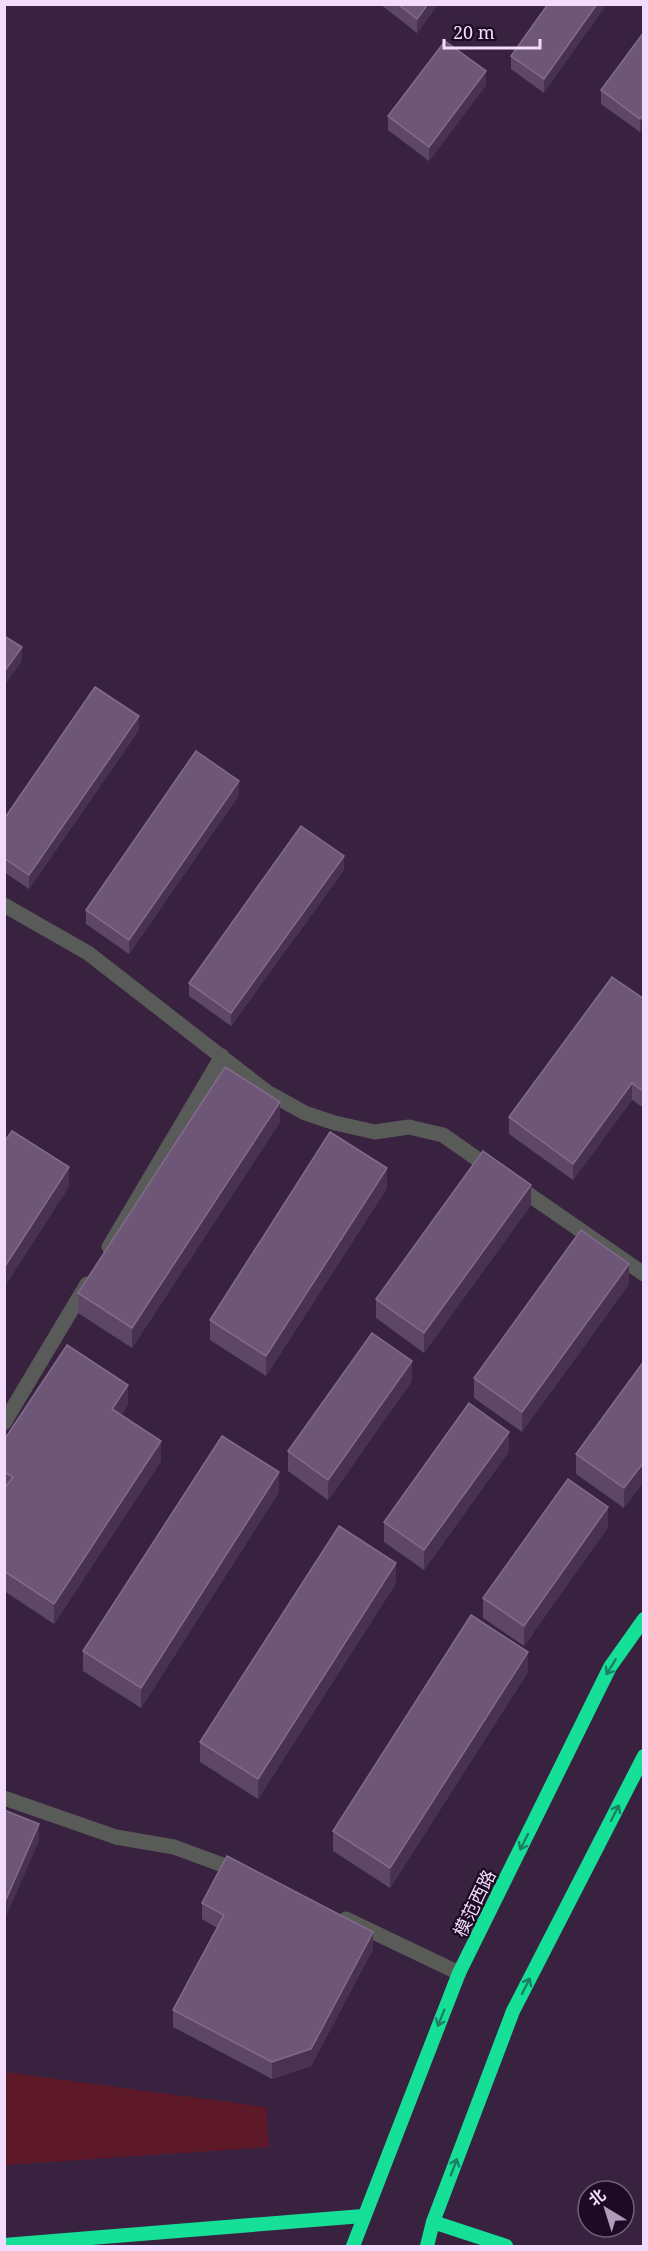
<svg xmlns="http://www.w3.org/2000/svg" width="648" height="2251" font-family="'Noto Serif','Noto Sans SC',serif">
  <rect width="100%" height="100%" fill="#382240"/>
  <!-- green -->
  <path fill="#5e1928" d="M 5,2072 L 266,2107 L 269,2147 L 5,2165 Z"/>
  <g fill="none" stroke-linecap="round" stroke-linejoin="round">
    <!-- lane -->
    <g stroke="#595b58" stroke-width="15">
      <path d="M 4,905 L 88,953 L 267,1092 L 305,1113 L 335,1123 L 375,1132 L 409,1127 L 443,1135 L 493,1170"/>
      <path d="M 515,1185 L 644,1274"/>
      <path d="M 109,1247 L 222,1056"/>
      <path d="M 4,1423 L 87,1284"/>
      <path d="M 4,1798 L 116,1837 L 174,1847 L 239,1871"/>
      <path d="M 346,1919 L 459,1973"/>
    </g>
    <!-- fast -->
    <g stroke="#16e098" stroke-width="14">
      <path d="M 433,2222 L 506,2246"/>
      <path d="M 4,2245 L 363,2216"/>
      <path d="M 353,2246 L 459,1973 L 610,1667 L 644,1619"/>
      <path d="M 427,2246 L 433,2222 L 513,2011 L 644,1756"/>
    </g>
  </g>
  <!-- wall -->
  <g fill="#5e4667">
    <path d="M 380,4 L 438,4 L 417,33 Z"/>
    <path d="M 548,4 L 544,93 L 511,69 L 511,56 Z"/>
    <path d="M 644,32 L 640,132 L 601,104 L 601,90 Z"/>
    <path d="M 486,85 L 429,161 L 388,130 L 388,116 Z"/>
    <path d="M 139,730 L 29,889 L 4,872 L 4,819 Z"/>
    <path d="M 239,795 L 129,954 L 86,924 L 86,910 Z"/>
    <path d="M 344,870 L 231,1026 L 189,996 L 189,983 Z"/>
    <path d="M 644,999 L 644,1108 L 632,1100 L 573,1180 L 509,1134 L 509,1117 Z"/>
    <path d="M 280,1122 L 132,1348 L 78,1313 L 78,1293 Z"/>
    <path d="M 387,1188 L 266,1376 L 210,1340 L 210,1320 Z"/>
    <path d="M 531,1205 L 424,1353 L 376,1318 L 376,1299 Z"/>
    <path d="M 629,1284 L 522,1432 L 474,1398 L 474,1378 Z"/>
    <path d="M 644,1361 L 624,1508 L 576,1474 L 576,1454 Z"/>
    <path d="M 412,1381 L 328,1500 L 288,1471 L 288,1451 Z"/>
    <path d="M 128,1405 L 121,1415 L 161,1461 L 54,1624 L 4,1591 L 4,1440 Z"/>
    <path d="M 509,1451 L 424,1570 L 384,1542 L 384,1522 Z"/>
    <path d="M 279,1492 L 141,1708 L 83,1671 L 83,1651 Z"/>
    <path d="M 608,1527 L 524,1646 L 483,1618 L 483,1598 Z"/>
    <path d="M 396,1583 L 258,1799 L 200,1762 L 200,1742 Z"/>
    <path d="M 528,1672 L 390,1888 L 333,1851 L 333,1831 Z"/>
    <path d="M 202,1903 L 373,1949 L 311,2066 L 272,2079 L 173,2027 L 173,2010 L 217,1928 L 202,1919 Z"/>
  </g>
  <!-- shaded-wall -->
  <g fill="#483151">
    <path d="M 428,4 L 438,4 L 417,33 L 417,19 Z"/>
    <path d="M 597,4 L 607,4 L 544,93 L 544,79 Z"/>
    <path d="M 486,71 L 486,85 L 429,161 L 429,147 Z"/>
    <path d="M 644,114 L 644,128 L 640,132 L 640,119 Z"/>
    <path d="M 22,647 L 22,661 L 4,686 L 4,672 Z"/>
    <path d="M 139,716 L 139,730 L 29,889 L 29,875 Z"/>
    <path d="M 239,781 L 239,795 L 129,954 L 129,940 Z"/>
    <path d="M 344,856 L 344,870 L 231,1026 L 231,1013 Z"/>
    <path d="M 632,1083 L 632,1100 L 573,1180 L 573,1164 Z"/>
    <path d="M 280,1102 L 280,1122 L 132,1348 L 132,1328 Z"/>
    <path d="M 69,1167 L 69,1187 L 4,1288 L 4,1268 Z"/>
    <path d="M 387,1168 L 387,1188 L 266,1376 L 266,1356 Z"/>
    <path d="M 531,1185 L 531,1205 L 424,1353 L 424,1333 Z"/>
    <path d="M 629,1264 L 629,1284 L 522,1432 L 522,1412 Z"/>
    <path d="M 412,1361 L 412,1381 L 328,1500 L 328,1480 Z"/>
    <path d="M 128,1385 L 128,1405 L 112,1429 L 112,1409 Z"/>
    <path d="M 509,1432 L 509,1451 L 424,1570 L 424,1550 Z"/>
    <path d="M 161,1441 L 161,1461 L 54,1624 L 54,1604 Z"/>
    <path d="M 644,1462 L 644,1482 L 624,1508 L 624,1488 Z"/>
    <path d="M 279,1472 L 279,1492 L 141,1708 L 141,1688 Z"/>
    <path d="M 608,1507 L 608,1527 L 524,1646 L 524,1626 Z"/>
    <path d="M 396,1563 L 396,1583 L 258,1799 L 258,1779 Z"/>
    <path d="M 528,1652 L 528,1672 L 390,1888 L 390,1868 Z"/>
    <path d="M 39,1824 L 39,1841 L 4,1921 L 4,1904 Z"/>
    <path d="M 373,1932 L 373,1949 L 311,2066 L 272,2079 L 272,2062 Z"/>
  </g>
  <!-- building -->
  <g fill="#6e5677" stroke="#836b8c" stroke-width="1.5">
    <path d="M 398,4 L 428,4 L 417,19 Z"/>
    <path d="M 548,4 L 597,4 L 544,79 L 511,56 Z"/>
    <path d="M 644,32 L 644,114 L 640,119 L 601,90 Z"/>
    <path d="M 445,41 L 486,71 L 429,147 L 388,116 Z"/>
    <path d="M 4,636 L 22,647 L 4,672 Z"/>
    <path d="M 95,687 L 139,716 L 29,875 L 4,858 L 4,819 Z"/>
    <path d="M 196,751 L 239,781 L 129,940 L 86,910 Z"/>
    <path d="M 301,826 L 344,856 L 231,1013 L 189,983 Z"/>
    <path d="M 612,977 L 644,999 L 644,1092 L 632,1083 L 573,1164 L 509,1117 Z"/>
    <path d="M 225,1067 L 280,1102 L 132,1328 L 78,1293 Z"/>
    <path d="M 12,1131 L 69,1167 L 4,1268 L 4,1142 Z"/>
    <path d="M 330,1132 L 387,1168 L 266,1356 L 210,1320 Z"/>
    <path d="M 483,1151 L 531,1185 L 424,1333 L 376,1299 Z"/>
    <path d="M 581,1230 L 629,1264 L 522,1412 L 474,1378 Z"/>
    <path d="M 372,1333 L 412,1361 L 328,1480 L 288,1451 Z"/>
    <path d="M 67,1345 L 128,1385 L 112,1409 L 161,1441 L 54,1604 L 4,1571 L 4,1489 L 13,1477 L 4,1472 L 4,1440 Z"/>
    <path d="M 644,1361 L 644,1462 L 624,1488 L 576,1454 Z"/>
    <path d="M 469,1403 L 509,1432 L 424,1550 L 384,1522 Z"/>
    <path d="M 222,1436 L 279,1472 L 141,1688 L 83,1651 Z"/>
    <path d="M 568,1479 L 608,1507 L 524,1626 L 483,1598 Z"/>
    <path d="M 339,1526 L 396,1563 L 258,1779 L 200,1742 Z"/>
    <path d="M 471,1615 L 528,1652 L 390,1868 L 333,1831 Z"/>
    <path d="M 4,1810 L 39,1824 L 4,1904 Z"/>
    <path d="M 227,1856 L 373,1932 L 311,2049 L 272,2062 L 173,2010 L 224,1915 L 202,1903 Z"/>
  </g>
  <!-- one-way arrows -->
  <defs><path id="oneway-shaft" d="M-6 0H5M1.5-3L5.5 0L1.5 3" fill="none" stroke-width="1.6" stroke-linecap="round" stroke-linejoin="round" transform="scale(1.5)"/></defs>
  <g stroke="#198063">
    <use href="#oneway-shaft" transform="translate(611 1667) rotate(121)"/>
    <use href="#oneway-shaft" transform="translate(615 1813) rotate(-63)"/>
    <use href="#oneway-shaft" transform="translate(524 1842) rotate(116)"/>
    <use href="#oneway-shaft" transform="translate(526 1986) rotate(-63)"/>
    <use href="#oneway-shaft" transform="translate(441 2018) rotate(112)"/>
    <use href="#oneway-shaft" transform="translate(454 2167) rotate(-69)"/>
  </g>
  <g text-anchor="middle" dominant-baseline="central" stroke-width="4.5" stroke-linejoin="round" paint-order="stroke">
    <!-- street labels -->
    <g font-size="18" fill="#f3dbfd" stroke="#1c0b23">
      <text transform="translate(474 1903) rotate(-64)">模范西路</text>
    </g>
  </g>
  <!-- border -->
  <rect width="648" height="2251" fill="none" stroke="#f3dbfd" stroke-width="12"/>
  <!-- north arrow -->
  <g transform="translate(606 2209) rotate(322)"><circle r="28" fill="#1c0b23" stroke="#725e7a" stroke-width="1.5"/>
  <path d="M0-4.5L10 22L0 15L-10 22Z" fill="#b29abb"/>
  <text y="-9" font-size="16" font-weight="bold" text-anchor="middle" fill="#f3dbfd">北</text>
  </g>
  <!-- scale -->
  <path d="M444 39v9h96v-9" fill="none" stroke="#f3dbfd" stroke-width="3"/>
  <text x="453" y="39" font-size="18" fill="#f3dbfd" stroke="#1c0b23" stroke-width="4.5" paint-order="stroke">20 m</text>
</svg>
